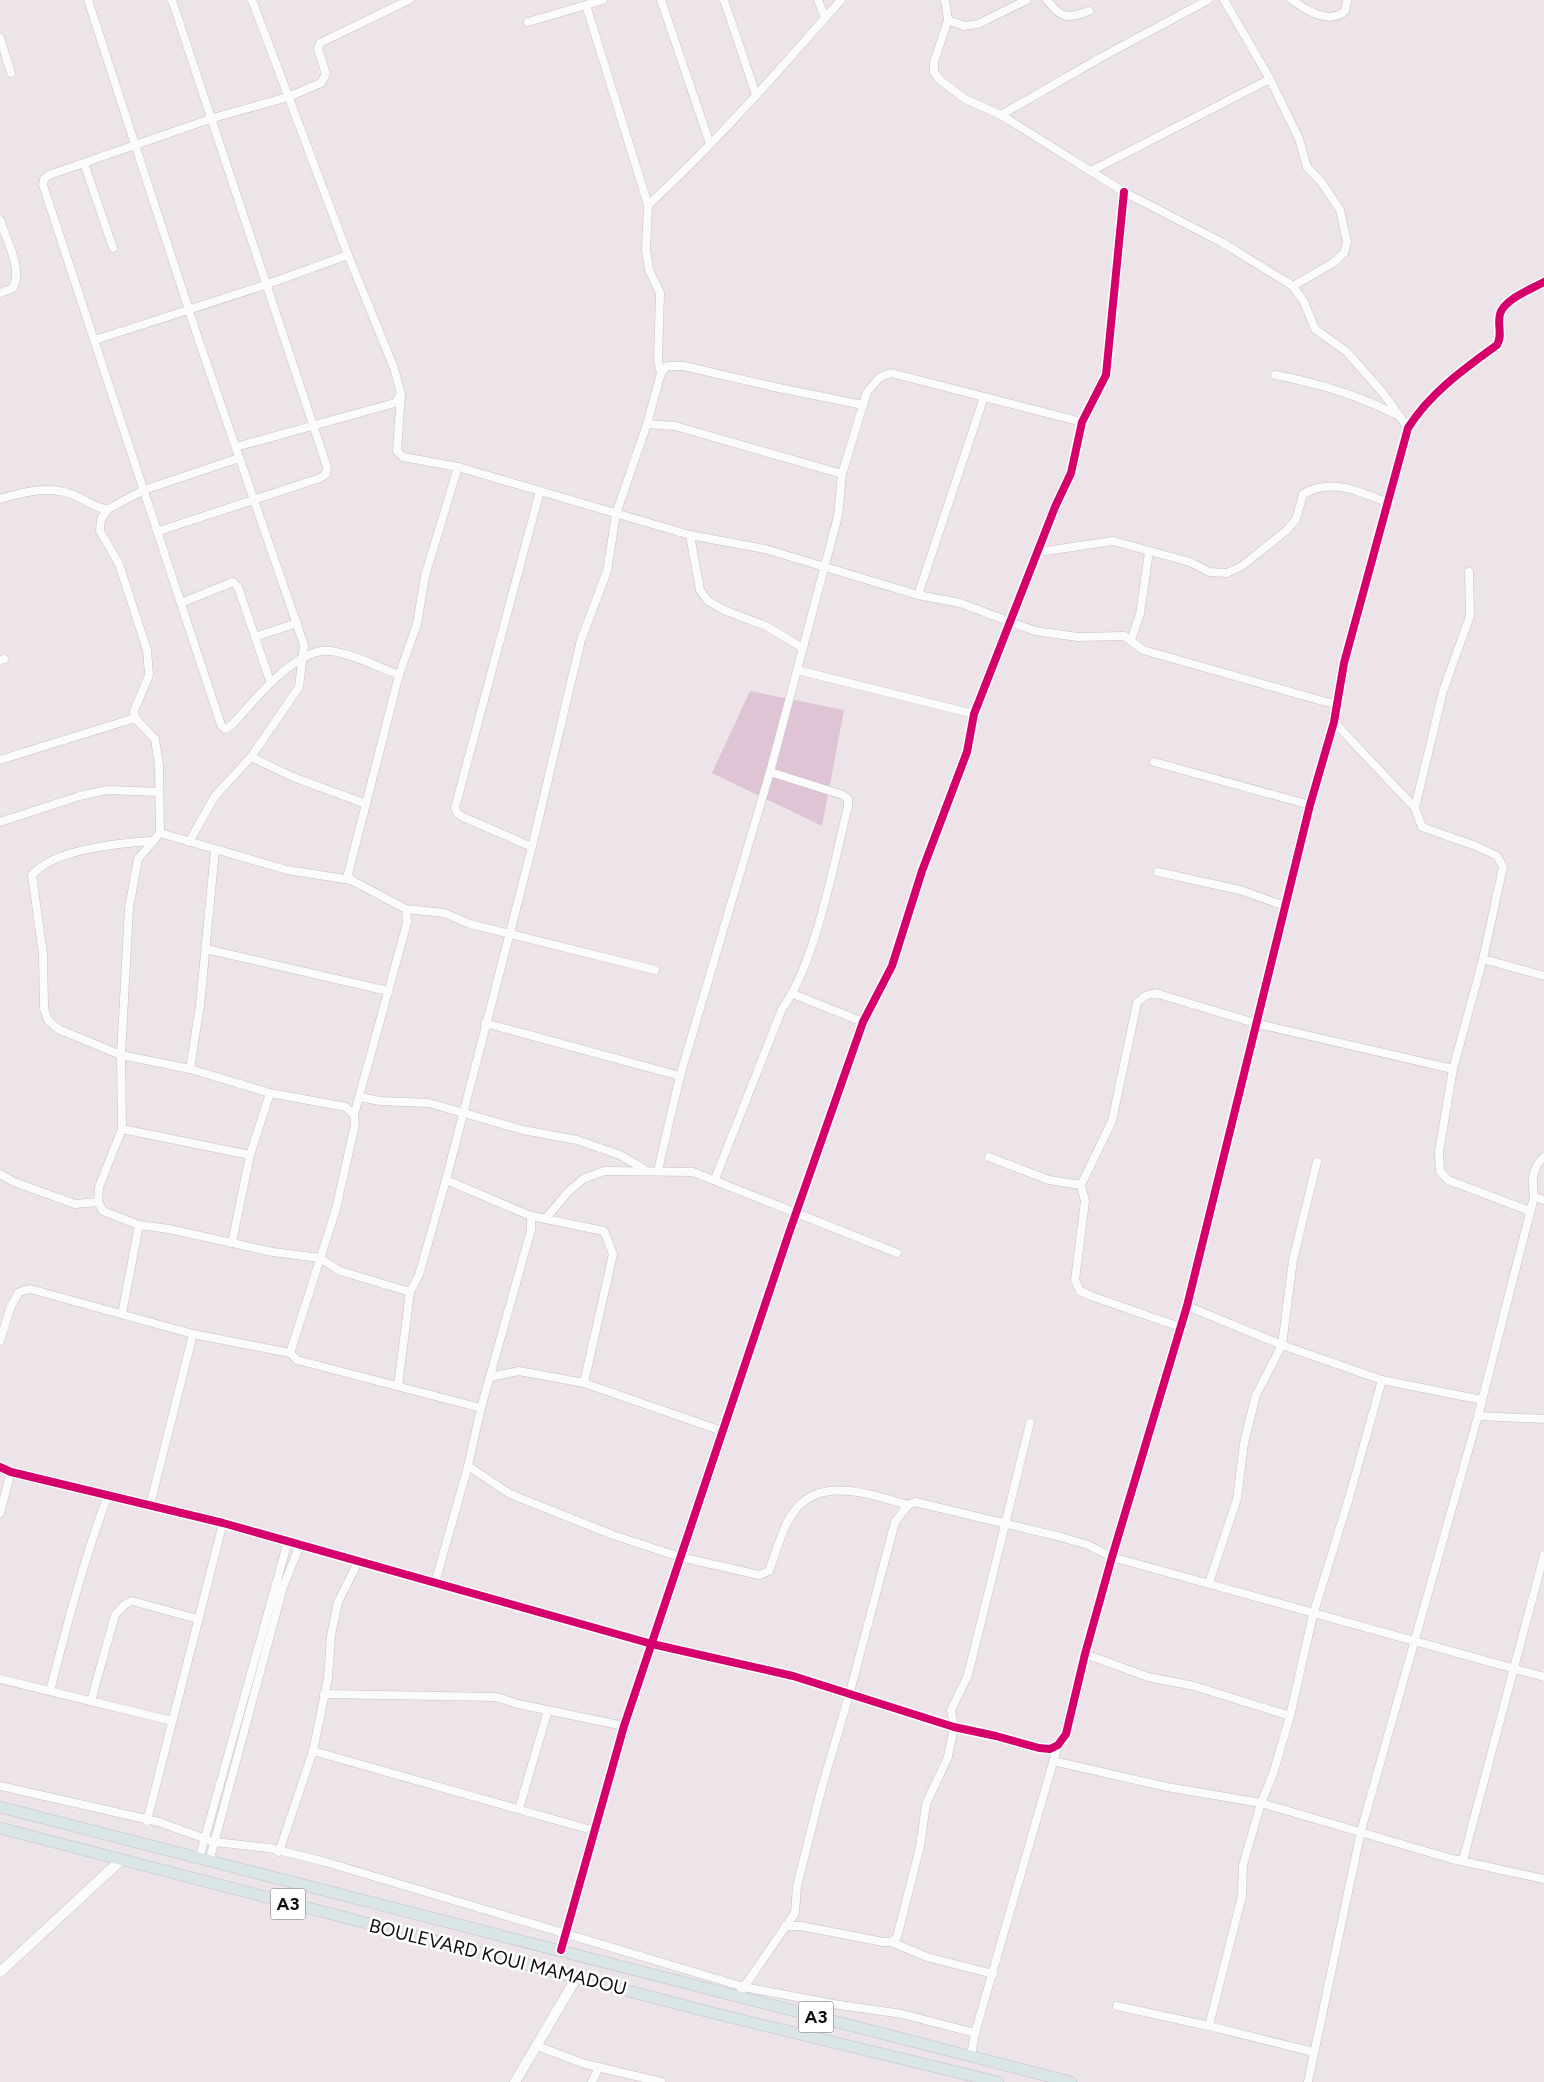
<svg xmlns="http://www.w3.org/2000/svg" width="1544" height="2082" font-family="Figtree,sans-serif">
  <rect width="100%" height="100%" fill="#ece4e9"/>
  <!-- green -->
  <path fill="#dec4d5" d="M 750,691 L 844,710 L 822,826 L 712,773 Z"/>
  <g fill="none" stroke-linecap="round" stroke-linejoin="round">
    <!-- street casing -->
    <g stroke="#c6c0c4" stroke-width="9">
      <g id="street">
        <path d="M 88,0 L 198,338 L 304,645 L 299,687 L 251,757 L 215,796 L 189,842"/>
        <path d="M 661,0 L 710,144"/>
        <path d="M 724,0 L 756,95"/>
        <path d="M 818,0 L 825,18"/>
        <path d="M 945,0 L 948,20 L 934,62 L 934,72 L 940,80 L 965,99 L 1001,115 L 1124,192 L 1223,243 L 1293,286 L 1304,302 L 1315,329 L 1347,352 L 1383,393 L 1408,428"/>
        <path d="M 1047,0 C 1061,19 1068,19 1089,11"/>
        <path d="M 1224,0 L 1270,79 L 1299,139 L 1307,167 L 1322,183 L 1340,210 L 1347,242 L 1344,253 L 1333,263 L 1293,286"/>
        <path d="M 1292,0 C 1306,10 1329,25 1345,11 L 1347,0"/>
        <path d="M 586,5 L 648,205 L 646,250 L 649,270 L 660,293 L 658,361 L 661,373"/>
        <path d="M 948,20 L 964,26 L 978,24 L 1027,0"/>
        <path d="M 528,22 L 603,0"/>
        <path d="M 0,38 L 11,73"/>
        <path d="M 1001,115 L 1100,58 L 1208,0"/>
        <path d="M 84,163 L 113,248"/>
        <path d="M 1091,171 L 1270,79"/>
        <path d="M 648,205 C 717,142 779,70 841,0"/>
        <path d="M 0,220 C 6,240 23,268 13,288 L 0,293"/>
        <path d="M 95,340 L 265,285 L 348,255"/>
        <path d="M 1275,375 C 1318,383 1358,395 1397,415"/>
        <path d="M 647,424 L 675,426 L 842,474"/>
        <path d="M 236,447 L 395,403 L 401,394 L 394,368 L 348,255 L 252,0"/>
        <path d="M 239,458 L 144,490 L 108,509 L 101,519 L 100,531 L 119,564 L 147,650 L 149,675 L 134,711 L 135,718 L 155,739 L 159,765 L 160,833 L 138,859 L 129,908 L 121,1055 L 122,1129 L 99,1187 L 98,1202 L 103,1211 L 139,1225 L 169,1229 L 273,1252 L 320,1258 L 340,1271 L 410,1292"/>
        <path d="M 458,467 L 690,535 L 765,549 L 918,595 L 960,603 L 1035,631 L 1078,637 L 1124,636 L 1143,650 L 1337,705"/>
        <path d="M 0,499 C 26,491 54,484 80,498 C 91,503 95,508 108,509"/>
        <path d="M 159,531 L 320,478 L 326,474 L 327,467 L 172,0"/>
        <path d="M 690,535 L 700,590 L 708,601 L 726,611 L 766,626 L 803,648"/>
        <path d="M 1039,552 L 1113,541 L 1190,562 L 1209,572 L 1227,573 L 1242,566 L 1287,530 L 1296,519 L 1303,494 C 1331,478 1360,491 1388,503"/>
        <path d="M 1469,572 L 1470,616 L 1443,691 L 1415,808 L 1422,827 L 1476,846 L 1497,856 L 1503,867 L 1483,959 L 1544,976"/>
        <path d="M 918,595 L 984,397"/>
        <path d="M 181,603 L 233,582 L 238,587 L 270,681"/>
        <path d="M 255,637 L 297,623"/>
        <path d="M 1131,640 L 1140,614 L 1149,552"/>
        <path d="M 0,660 L 4,659"/>
        <path d="M 797,670 L 974,714"/>
        <path d="M 399,675 C 380,668 341,648 321,651 C 290,656 253,701 233,724 L 225,729 L 221,725 L 43,185 L 44,179 L 49,175 L 213,118 L 288,97 L 321,83 L 326,74 L 318,49 L 320,43 L 409,0"/>
        <path d="M 1334,722 L 1415,808"/>
        <path d="M 251,757 L 293,777 L 366,804"/>
        <path d="M 0,760 L 135,718"/>
        <path d="M 1154,762 L 1310,805"/>
        <path d="M 0,822 L 83,795 L 108,790 L 159,792"/>
        <path d="M 160,833 L 287,870 L 351,880"/>
        <path d="M 153,841 C 120,843 54,849 32,875 L 43,954 L 44,1008 L 48,1020 L 58,1029 L 121,1055 L 190,1069 L 270,1093 L 346,1107 L 354,1115 L 355,1124 L 336,1209 L 290,1353 L 297,1360 L 481,1408 L 468,1466 L 435,1583"/>
        <path d="M 532,847 L 463,817 L 457,813 L 455,808 L 540,491"/>
        <path d="M 1158,872 L 1240,890 L 1285,906"/>
        <path d="M 406,909 L 444,913 L 470,924 L 655,970"/>
        <path d="M 206,949 L 388,991"/>
        <path d="M 1483,959 L 1453,1069 L 1439,1152 L 1440,1171 L 1448,1180 L 1530,1211"/>
        <path d="M 793,994 L 863,1022"/>
        <path d="M 485,1023 L 680,1076"/>
        <path d="M 190,1069 L 200,1005 L 215,850"/>
        <path d="M 360,1097 L 380,1101 L 429,1103 L 523,1130 L 577,1140 L 620,1155 L 644,1169"/>
        <path d="M 354,1115 L 407,923 L 406,909 L 351,880 L 348,874 L 399,675 L 417,624 L 425,576 L 458,467 L 403,457 L 397,451 L 401,394"/>
        <path d="M 122,1129 L 250,1155"/>
        <path d="M 989,1157 L 1049,1180 L 1081,1185"/>
        <path d="M 658,1170 L 680,1076 L 770,772 L 838,516 L 842,474 L 867,392 L 880,377 L 891,373 L 1082,422"/>
        <path d="M 0,1174 L 14,1182 L 75,1204 L 98,1202"/>
        <path d="M 715,1179 L 782,1009 C 816,962 833,865 848,807 L 848,799 L 843,795 L 770,772"/>
        <path d="M 1534,1197 L 1544,1200"/>
        <path d="M 531,1216 L 604,1231 L 613,1254 L 584,1383"/>
        <path d="M 546,1218 L 568,1192 L 583,1179 L 604,1171 L 693,1172 L 897,1253"/>
        <path d="M 232,1243 L 250,1155 L 270,1093"/>
        <path d="M 1187,1306 L 1282,1345 L 1382,1380 L 1349,1498 L 1313,1615 L 1290,1716 L 1273,1774 L 1261,1803 L 1452,1859 L 1544,1879"/>
        <path d="M 122,1314 L 139,1225"/>
        <path d="M 1180,1327 L 1091,1296 L 1080,1291 L 1075,1280 L 1085,1201 L 1081,1185 L 1112,1121 L 1137,1003 L 1145,996 L 1155,993 L 1258,1024 L 1453,1069"/>
        <path d="M 0,1341 L 11,1306 L 19,1292 L 30,1289 L 193,1334"/>
        <path d="M 490,1377 L 519,1371 L 584,1383 L 722,1431"/>
        <path d="M 1382,1380 L 1482,1400"/>
        <path d="M 398,1386 L 410,1292 L 419,1275 L 446,1180"/>
        <path d="M 481,1408 L 531,1230 L 531,1216 L 446,1180 L 532,847 L 581,640 L 607,571 L 616,514 L 647,424 L 661,373 L 667,366 L 684,366 L 774,387 L 863,405"/>
        <path d="M 1478,1416 L 1544,1419"/>
        <path d="M 468,1466 L 510,1494 L 613,1535 L 680,1557 L 759,1575 L 769,1571 C 775,1555 780,1536 788,1521 C 813,1472 868,1494 908,1505"/>
        <path d="M 0,1467 L 11,1472 L 223,1523 L 652,1644 L 793,1676 L 954,1727 L 996,1736 L 1039,1748 L 1050,1749 L 1058,1745 L 1066,1734 L 1085,1654 L 1112,1557 L 1187,1306 L 1310,805 L 1334,722 L 1344,663 L 1408,428 C 1430,393 1464,369 1497,345 C 1503,335 1497,325 1500,314 C 1504,299 1532,289 1544,282"/>
        <path d="M 150,1505 L 193,1334 L 290,1353"/>
        <path d="M 0,1513 L 11,1472"/>
        <path d="M 1209,1583 L 1237,1499 L 1244,1443 L 1256,1395 L 1282,1345 L 1293,1260 L 1317,1162"/>
        <path d="M 1085,1654 L 1148,1677 L 1194,1686 L 1290,1716"/>
        <path d="M 0,1679 L 172,1721"/>
        <path d="M 50,1691 C 67,1625 84,1559 108,1495"/>
        <path d="M 324,1694 L 496,1697 L 518,1704 L 624,1726"/>
        <path d="M 91,1701 L 115,1615 L 124,1605 L 132,1601 L 198,1619"/>
        <path d="M 313,1751 L 595,1831"/>
        <path d="M 1053,1761 L 1167,1787 L 1261,1803 L 1243,1865 L 1242,1896 L 1209,2026"/>
        <path d="M 0,1786 L 159,1822 L 214,1842 L 269,1848 L 322,1861 L 744,1987 L 833,2004 L 902,2014 L 975,2033"/>
        <path d="M 519,1809 L 548,1710"/>
        <path d="M 147,1821 L 223,1523"/>
        <path d="M 279,1852 L 313,1751 L 328,1678 L 331,1636 L 338,1602 L 358,1562"/>
        <path d="M 199,1859 L 288,1541"/>
        <path d="M 1463,1860 L 1544,1555"/>
        <path d="M 209,1862 L 283,1587 L 300,1545"/>
        <path d="M 785,1926 L 801,1926 L 883,1942 L 891,1942 L 897,1937 L 920,1847 L 926,1804 L 948,1757 L 954,1727 L 951,1710 L 968,1675 L 1030,1423"/>
        <path d="M 891,1942 L 927,1957 L 993,1974"/>
        <path d="M 561,1950 L 624,1726 L 789,1233 L 863,1022 L 892,966 L 922,871 L 967,752 L 974,714 L 1055,507 L 1071,473 L 1082,422 L 1106,375 L 1124,192"/>
        <path d="M 737,1997 L 795,1913 L 797,1886 L 822,1787 L 850,1692 L 895,1522 L 908,1505 L 915,1502 L 1061,1537 L 1088,1545 L 1112,1557 L 1544,1677"/>
        <path d="M 1117,2006 L 1209,2026 L 1313,2052"/>
        <path d="M 537,2046 L 585,2064 L 661,2082"/>
        <path d="M 971,2056 L 975,2033 L 1058,1745"/>
        <path d="M 592,2082 L 599,2067"/>
        <path d="M 1308,2082 L 1361,1831 L 1478,1416 L 1534,1197 C 1532,1182 1531,1168 1544,1157"/>
      </g>
    </g>
    <!-- secondary casing -->
    <g stroke="#c6c0c4" stroke-width="11">
      <g id="secondary">
        <path d="M 0,1972 L 121,1860"/>
        <path d="M 515,2082 L 577,1977"/>
      </g>
    </g>
    <!-- primary casing -->
    <g stroke="#c4c0c3" stroke-width="12">
      <g id="primary">
        <path d="M 0,1807 L 1071,2082"/>
        <path d="M 0,1828 L 717,2014 L 998,2082"/>
      </g>
    </g>
    <!-- street -->
    <use href="#street" stroke="#fcfbfc" stroke-width="8"/>
    <!-- secondary -->
    <use href="#secondary" stroke="#fcfbfc" stroke-width="10"/>
    <!-- primary -->
    <use href="#primary" stroke="#d9e5e7" stroke-width="11"/>
    <!-- cycleway casing -->
    <g stroke="#fff" stroke-width="11">
      <g id="cycleway">
        <path d="M 0,1467 L 11,1472 L 223,1523 L 652,1644 L 793,1676 L 954,1727 L 996,1736 L 1039,1748 L 1050,1749 L 1058,1745 L 1066,1734 L 1085,1654 L 1112,1557 L 1187,1306 L 1310,805 L 1334,722 L 1344,663 L 1408,428 C 1430,393 1464,369 1497,345 C 1503,335 1497,325 1500,314 C 1504,299 1532,289 1544,282"/>
        <path d="M 561,1950 L 624,1726 L 789,1233 L 863,1022 L 892,966 L 922,871 L 967,752 L 974,714 L 1055,507 L 1071,473 L 1082,422 L 1106,375 L 1124,192"/>
      </g>
    </g>
    <!-- cycleway -->
    <use href="#cycleway" stroke="#d6006c" stroke-width="8"/>
  </g>
  <g text-anchor="middle" dominant-baseline="central" stroke-width="5" stroke-linejoin="round" paint-order="stroke">
    <!-- shield labels -->
    <g fill="#fff" stroke="#595558" stroke-width="1">
      <rect x="270.5" y="1888.5" width="35" height="31" rx="4"/>
      <rect x="798.5" y="2001.5" width="35" height="31" rx="4"/>
    </g>
    <g font-size="18" font-weight="bold" fill="#120c10">
      <text x="288" y="1904">A3</text>
      <text x="816" y="2017">A3</text>
    </g>
    <!-- street labels -->
    <g font-size="19" fill="#120c10" stroke="#fff">
      <text transform="translate(498 1957) rotate(14)">BOULEVARD KOUI MAMADOU</text>
    </g>
  </g>
</svg>
